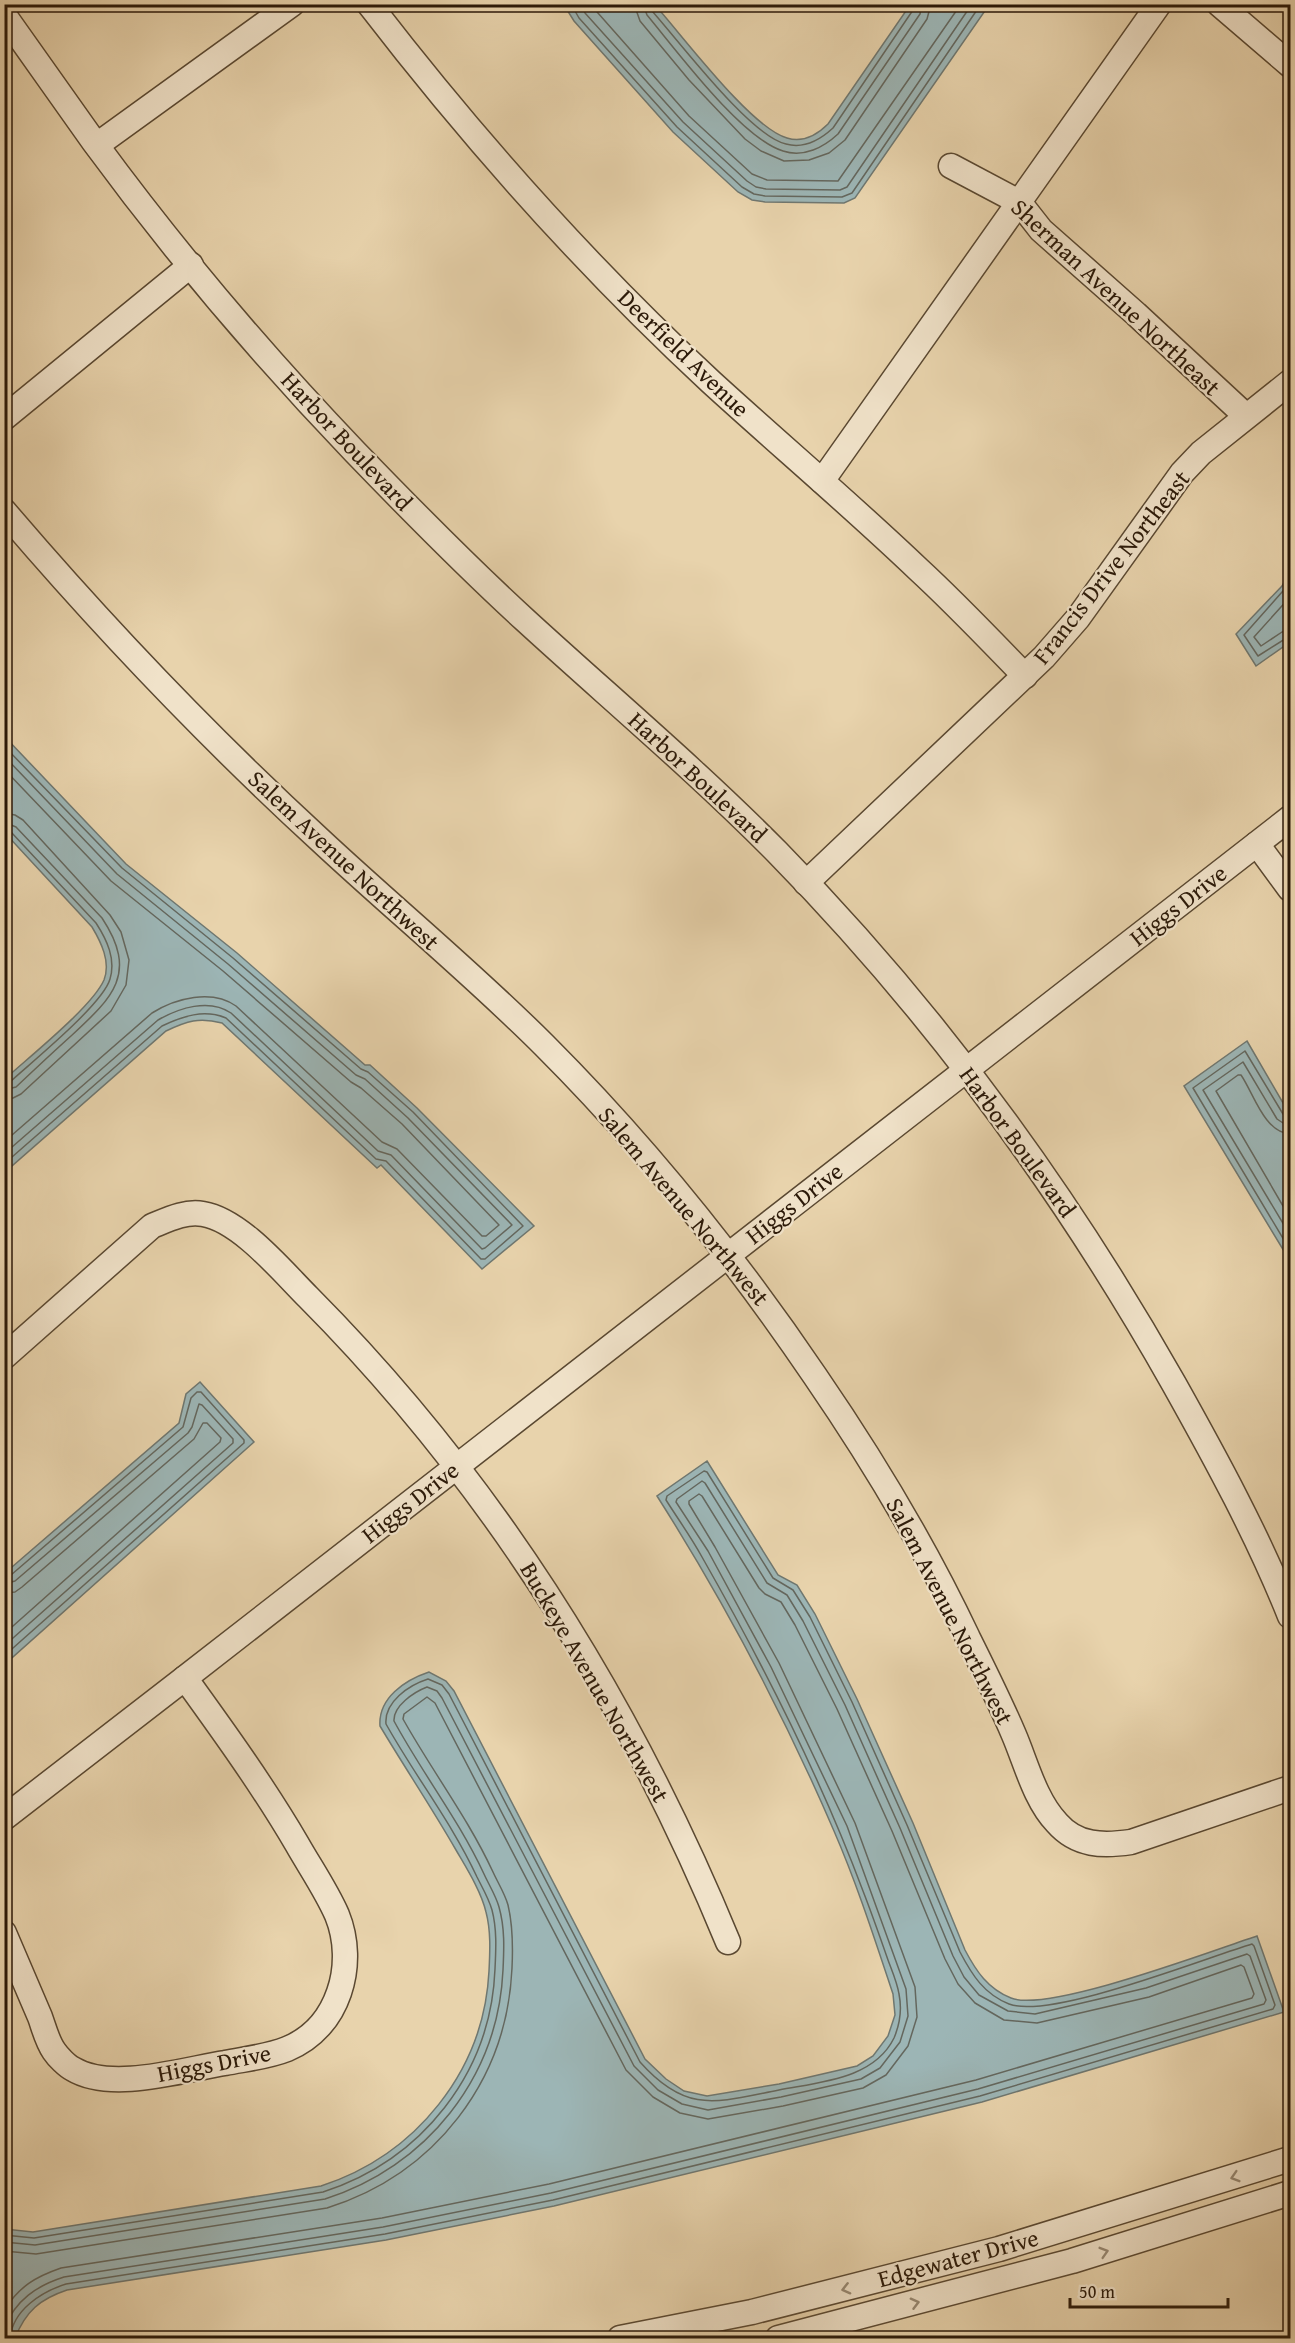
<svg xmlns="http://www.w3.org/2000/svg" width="1295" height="2343" font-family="'Gentium Book Plus',serif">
  <rect width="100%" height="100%" fill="#e8d3ac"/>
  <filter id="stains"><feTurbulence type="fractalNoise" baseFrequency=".00333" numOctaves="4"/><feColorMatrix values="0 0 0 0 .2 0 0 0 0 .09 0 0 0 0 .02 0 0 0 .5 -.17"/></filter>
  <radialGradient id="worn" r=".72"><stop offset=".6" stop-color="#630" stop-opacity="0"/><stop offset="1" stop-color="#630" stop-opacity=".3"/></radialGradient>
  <!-- water -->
  <g fill="#9cb5b5" stroke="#6f7770" stroke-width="1.5">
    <path d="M 564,5 L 655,5 C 682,35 751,128 787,138 C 803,143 817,135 828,124 L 910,5 L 989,5 L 855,198 L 844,203 L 765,202 L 752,200 L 738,192 L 673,132 L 574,21 Z"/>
    <path d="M 1290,571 L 1290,642 L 1256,666 L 1236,634 L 1282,586 Z"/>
    <path d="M 5,737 L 126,864 L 237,953 L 365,1065 L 370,1065 L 417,1108 L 534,1226 L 482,1269 L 381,1165 L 377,1168 L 222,1023 C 199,1017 187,1021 166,1031 L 5,1172 L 5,1079 C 29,1057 92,1007 104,980 C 111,962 101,942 92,927 L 5,833 Z"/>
    <path d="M 1247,1041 L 1290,1115 L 1290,1261 L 1184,1086 Z"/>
    <path d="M 200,1382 L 254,1442 L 5,1664 L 5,1573 L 179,1423 L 186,1394 Z"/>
    <path d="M 707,1461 L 778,1575 L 797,1585 L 815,1614 L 857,1699 L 913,1823 L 965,1950 C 976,1971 988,1989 1011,1998 C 1048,2013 1214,1950 1257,1936 L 1284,2012 L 982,2102 L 554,2206 L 386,2240 L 67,2290 C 40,2299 26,2311 15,2338 L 5,2338 L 5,2229 L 33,2232 L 321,2186 C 416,2155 484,2071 489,1971 C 490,1951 491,1931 486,1912 C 481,1891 467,1869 456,1850 C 432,1808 405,1768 380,1726 C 378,1698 405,1680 429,1672 L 446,1681 L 454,1691 L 645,2059 L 666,2079 L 684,2091 L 707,2096 L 779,2084 L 857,2066 L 873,2056 L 888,2036 L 895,2015 L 893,1994 C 875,1940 857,1884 834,1831 C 784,1715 725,1603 657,1496 Z"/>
  </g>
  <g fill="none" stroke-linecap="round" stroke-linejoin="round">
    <!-- shore -->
    <g stroke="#64675e" stroke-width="1.5">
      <path d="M 571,4 L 579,18 L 677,127 L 742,187 L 754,194 L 765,196 L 842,197 L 852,193 L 981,4"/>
      <path d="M 580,4 L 585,13 L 683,122 L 747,181 L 756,187 L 766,189 L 840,190 L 847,187 L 972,4"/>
      <path d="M 590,4 L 689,116 L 752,174 L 767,180 L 838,181 L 961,4"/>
      <path d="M 634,4 L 640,21 L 689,80 L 745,139 L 761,151 L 784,161 L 809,160 L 829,153 L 845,140 L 927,19 L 931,4"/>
      <path d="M 643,4 L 647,15 C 677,51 741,138 783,151 C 804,158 824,147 838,134 L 920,14 L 922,4"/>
      <path d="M 651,4 L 652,11 C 679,41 750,136 786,144 C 804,149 820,140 833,128 L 913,10 L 914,4"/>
      <path d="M 1290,583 L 1244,635 L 1258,656 L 1285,639 L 1290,638"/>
      <path d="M 1290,597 L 1254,637 L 1261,646 L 1282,632 L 1290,630"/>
      <path d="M 4,746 L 122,868 L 233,958 L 361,1069 L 368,1072 L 413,1112 L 523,1226 L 485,1259 L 481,1259 L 386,1161 L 376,1159 L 226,1018 C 204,1009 183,1016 162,1026 L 4,1164"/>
      <path d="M 4,756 L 117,874 L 228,964 L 356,1075 L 365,1079 L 408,1118 L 512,1225 L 485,1248 L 482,1249 L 391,1155 L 378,1151 L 231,1013 C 209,998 179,1008 158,1020 L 4,1154"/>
      <path d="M 4,769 L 111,881 L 223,971 L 351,1082 L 361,1088 L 402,1124 L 499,1225 L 486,1236 L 482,1236 L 397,1149 L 382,1142 L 236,1006 C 212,989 176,998 152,1013 L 4,1142"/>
      <path d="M 4,813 L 15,815 L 23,820 L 110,915 L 121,932 L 129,960 L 126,985 L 111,1011 L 21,1094 L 13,1098 L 4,1099"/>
      <path d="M 4,822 L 16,827 L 102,918 C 139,974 112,998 71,1036 C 52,1053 34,1070 16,1087 L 4,1090"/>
      <path d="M 4,830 L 11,832 L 96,923 C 107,940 116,959 110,979 C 103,1004 33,1061 11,1081 L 4,1083"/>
      <path d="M 1290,1117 L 1283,1114 L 1245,1051 L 1193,1088 L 1290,1250"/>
      <path d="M 1290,1125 L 1283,1123 L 1277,1119 L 1243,1062 L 1203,1090 L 1290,1235"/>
      <path d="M 1290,1134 C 1264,1132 1254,1094 1241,1075 L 1238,1075 L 1216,1091 L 1290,1218"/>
      <path d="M 4,1577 L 11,1575 L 183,1427 L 191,1398 L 197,1392 L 201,1392 L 244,1440 L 244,1443 L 4,1656"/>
      <path d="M 4,1584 L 15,1581 L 188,1433 L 192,1427 L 199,1404 L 202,1405 L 233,1439 L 233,1443 L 4,1646"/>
      <path d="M 4,1593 L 15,1592 L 22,1587 L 194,1439 L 203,1423 L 207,1423 L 221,1438 L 220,1442 L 4,1634"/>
      <path d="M 4,2235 L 34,2238 L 323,2192 C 422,2160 491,2073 495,1969 C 496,1949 497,1929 492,1910 C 489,1899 482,1887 477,1877 C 452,1823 415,1776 386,1724 C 384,1702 409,1685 428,1679 L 442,1685 L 449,1694 L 640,2062 C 687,2115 717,2102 779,2090 C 820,2082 874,2079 894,2038 C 900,2024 902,2009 899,1994 C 897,1982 892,1971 888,1960 C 880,1937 872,1914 863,1891 C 820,1776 763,1664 702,1557 C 691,1537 678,1519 666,1500 L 667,1496 L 704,1471 L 707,1472 L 773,1578 L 793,1590 L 810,1617 L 852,1702 L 907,1825 L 960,1952 C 972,1975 984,1994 1009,2004 C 1050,2020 1205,1958 1252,1944 L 1254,1946 L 1275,2005 L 1273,2009 L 980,2096 L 553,2200 L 385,2234 L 66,2284 C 41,2292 13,2310 10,2338"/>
      <path d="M 4,2242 L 35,2245 L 325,2199 C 426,2167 498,2078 503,1970 C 504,1949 505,1928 499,1907 C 496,1896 489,1885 484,1874 C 459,1820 422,1773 394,1721 C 393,1706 414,1692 427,1687 L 437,1691 L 442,1698 L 634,2066 L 658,2090 L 682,2104 L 708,2110 L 781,2097 L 861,2079 L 880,2068 L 900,2042 L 908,2016 L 906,1989 L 847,1826 L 771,1667 L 708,1551 L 676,1502 L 677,1499 L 702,1481 L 705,1483 L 767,1583 L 787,1595 L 803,1621 L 845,1705 L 900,1828 L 953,1956 L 964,1977 L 979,1995 L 1008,2011 L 1035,2014 L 1146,1988 L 1247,1954 L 1250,1956 L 1266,2000 L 1264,2004 L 978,2089 L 551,2193 L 383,2227 L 64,2277 C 36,2286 16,2300 4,2328"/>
      <path d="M 4,2251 L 36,2254 L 327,2208 C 435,2174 507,2081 512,1968 C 513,1947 513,1926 508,1905 C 505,1894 498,1883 493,1872 C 468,1818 432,1771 403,1719 L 404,1714 L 427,1697 L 435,1703 L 626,2070 L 653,2097 L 680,2113 L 708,2119 L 783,2106 L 863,2088 L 886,2075 L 908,2046 L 917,2017 L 915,1987 L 855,1823 L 779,1663 L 715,1547 L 689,1504 L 689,1501 L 699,1494 L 702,1496 L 759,1588 L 765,1594 L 781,1602 L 795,1625 L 837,1709 L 892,1831 L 945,1959 L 958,1984 L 975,2003 L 1004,2020 L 1037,2023 L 1149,1997 L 1241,1965 L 1244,1967 L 1254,1994 L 1252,1998 L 976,2080 L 549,2184 L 382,2218 L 61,2268 C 35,2277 20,2286 4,2310"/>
    </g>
    <!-- minor casing -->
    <g stroke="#5a4831" stroke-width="27">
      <g id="minor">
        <path d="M 369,4 C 473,139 587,267 711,382 C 780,445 851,505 918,569 C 955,603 990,640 1025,676"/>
        <path d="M 1219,4 L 1290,65"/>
        <path d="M 4,15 C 34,57 64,100 94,142 C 174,251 262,355 355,452 C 410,509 466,566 525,620 C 609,697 697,771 777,852 C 932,1010 1065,1191 1174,1384 C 1216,1459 1258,1536 1290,1616"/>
        <path d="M 97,145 L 292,4"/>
        <path d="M 951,166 L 1019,202 L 1041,230 L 1136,314 L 1246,416"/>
        <path d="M 4,418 L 191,265"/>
        <path d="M 822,481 L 1159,4"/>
        <path d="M 4,511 C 103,627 208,737 320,840 C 394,909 472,973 544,1045 C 645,1146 735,1258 815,1376 C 872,1459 925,1547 968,1638 C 984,1670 1000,1702 1014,1735 C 1026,1763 1035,1800 1057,1823 C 1077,1846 1103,1846 1131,1842 L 1290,1788"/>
        <path d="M 1257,844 L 1290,889"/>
        <path d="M 806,883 L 1044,657 L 1078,618 L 1182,473 L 1201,453 L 1290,382"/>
        <path d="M 4,1357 L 152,1226 C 169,1219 185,1211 203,1214 C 240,1220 282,1271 308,1297 C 491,1481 629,1702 728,1942"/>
        <path d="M 185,1678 L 1290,818"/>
        <path d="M 4,1818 L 185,1678 C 224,1732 263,1786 297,1844 C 310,1867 326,1890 337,1915 C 357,1964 339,2028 287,2049 C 267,2057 245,2059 225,2063 C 182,2070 111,2092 73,2069 C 67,2066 58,2057 54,2051 C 47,2041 44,2028 40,2017 C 28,1989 16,1961 4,1933"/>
        <path d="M 620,2338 L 752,2312 L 999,2249 L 1290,2159"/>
        <path d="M 778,2338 L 1072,2261 L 1290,2193"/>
      </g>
    </g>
    <!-- minor -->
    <use href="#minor" stroke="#f0e2c9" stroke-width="24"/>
  </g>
  <!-- one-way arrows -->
  <defs><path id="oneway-chevron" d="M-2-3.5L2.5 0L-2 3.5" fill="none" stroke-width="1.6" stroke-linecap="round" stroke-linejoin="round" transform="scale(1.5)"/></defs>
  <g stroke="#978872">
    <use href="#oneway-chevron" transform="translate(1235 2177) rotate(163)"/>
    <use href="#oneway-chevron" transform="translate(1104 2252) rotate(-17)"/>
    <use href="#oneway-chevron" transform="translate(846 2289) rotate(166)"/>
    <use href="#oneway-chevron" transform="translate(915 2303) rotate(-15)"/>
  </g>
  <g text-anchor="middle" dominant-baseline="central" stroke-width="4.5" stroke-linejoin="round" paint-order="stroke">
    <!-- street labels -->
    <g font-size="24" fill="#2b1908" stroke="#f0e2c9">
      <text transform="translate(1116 297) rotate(43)">Sherman Avenue Northeast</text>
      <text transform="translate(684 353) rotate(44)">Deerfield Avenue</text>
      <text transform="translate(347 441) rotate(47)">Harbor Boulevard</text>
      <text transform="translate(1111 567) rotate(-52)">Francis Drive Northeast</text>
      <text transform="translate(698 777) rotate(43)">Harbor Boulevard</text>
      <text transform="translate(344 860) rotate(43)">Salem Avenue Northwest</text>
      <text transform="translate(1178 905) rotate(-38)">Higgs Drive</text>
      <text transform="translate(1018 1142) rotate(54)">Harbor Boulevard</text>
      <text transform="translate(794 1203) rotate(-38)">Higgs Drive</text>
      <text transform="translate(684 1206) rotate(50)">Salem Avenue Northwest</text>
      <text transform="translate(410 1502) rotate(-38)">Higgs Drive</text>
      <text transform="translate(950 1611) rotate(63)">Salem Avenue Northwest</text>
      <text transform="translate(595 1682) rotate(60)">Buckeye Avenue Northwest</text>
      <text transform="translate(214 2063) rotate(-11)">Higgs Drive</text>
      <text transform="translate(958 2258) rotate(-15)">Edgewater Drive</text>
    </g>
  </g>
  <!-- margin -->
  <rect width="1295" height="2343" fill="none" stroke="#e8d3ac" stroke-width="24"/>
  <rect x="6" y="6" width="1283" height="2331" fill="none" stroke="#2b1908" stroke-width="3"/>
  <rect x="12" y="12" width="1271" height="2319" fill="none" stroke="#2b1908" stroke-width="1.5"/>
  <!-- scale -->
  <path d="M1070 2298v9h158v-9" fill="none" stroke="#2b1908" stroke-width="3"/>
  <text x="1079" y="2298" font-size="18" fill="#2b1908" stroke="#f0e2c9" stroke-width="4.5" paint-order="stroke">50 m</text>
  <rect width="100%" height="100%" filter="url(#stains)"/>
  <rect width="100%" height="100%" fill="url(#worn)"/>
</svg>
